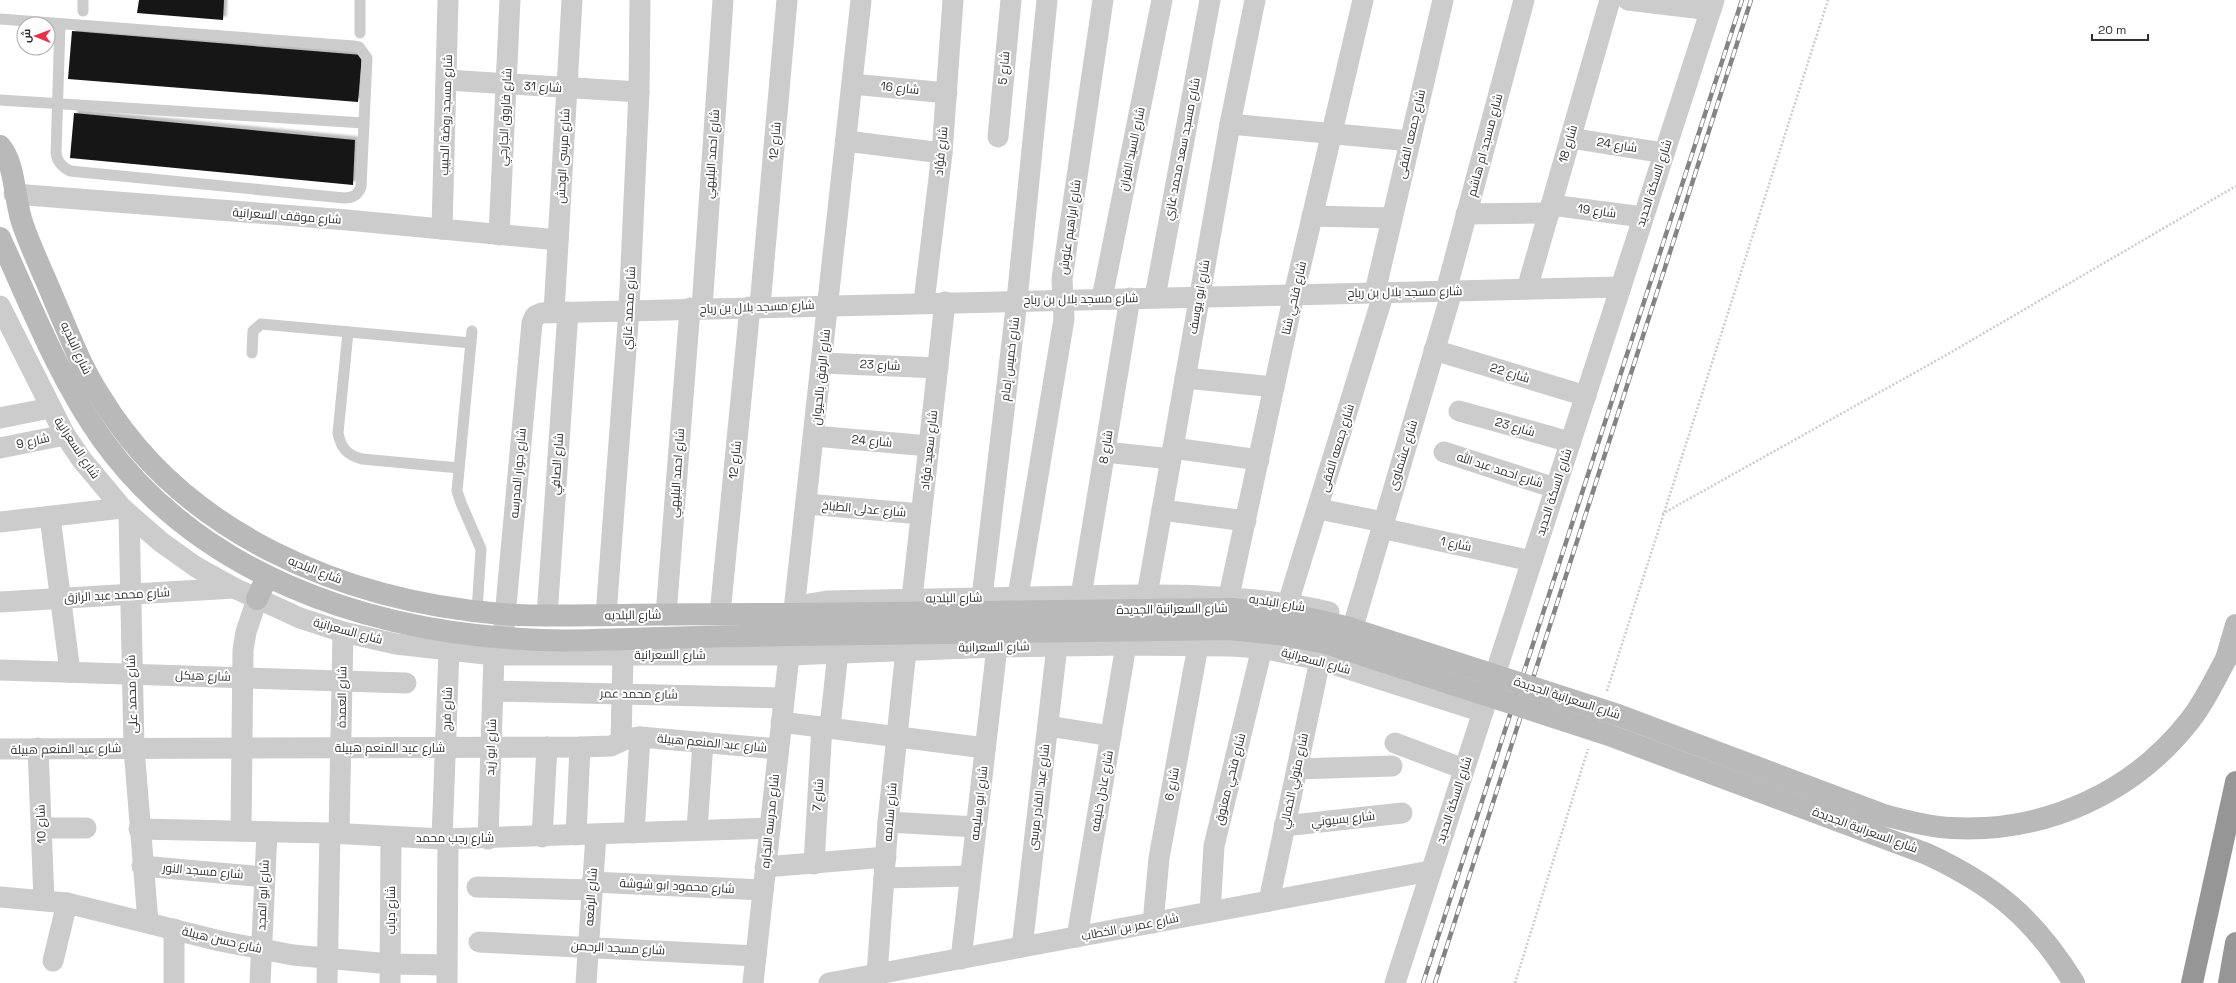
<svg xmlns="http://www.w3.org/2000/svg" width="2236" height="983" font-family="'Space Grotesk',Cairo,sans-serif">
  <defs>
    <filter id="shadow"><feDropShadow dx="3.5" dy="-3.5" stdDeviation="1" flood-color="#0004"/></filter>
  </defs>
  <rect width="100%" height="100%" fill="#fff"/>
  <!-- building -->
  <g fill="#161616" filter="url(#shadow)">
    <path d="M 139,0 L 224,0 L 223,20 L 137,13 Z"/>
    <path d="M 72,31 L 362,55 L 358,102 L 68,79 Z"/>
    <path d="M 74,113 L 355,140 L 353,185 L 70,158 Z"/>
  </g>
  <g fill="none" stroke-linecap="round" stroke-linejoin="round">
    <!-- path -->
    <g stroke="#ccc" stroke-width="2.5" stroke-dasharray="2 2" stroke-linecap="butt">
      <path d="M 1662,514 L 1948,354 L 2236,186"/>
      <path d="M 1607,691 L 1828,0"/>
      <path d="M 1515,983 L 1588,749"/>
    </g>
    <!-- lane -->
    <g stroke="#ccc" stroke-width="11">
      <path d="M 83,0 L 83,11"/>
      <path d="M 360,0 L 360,33"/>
      <path d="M 0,19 L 353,46 L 359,47 L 367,58 L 361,187 C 358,195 353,198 344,198 L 70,171 C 62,167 57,162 56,153 L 60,24"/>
      <path d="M 0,100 L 364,123"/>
      <path d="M 472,331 L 457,491 L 461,503 L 481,549 L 477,611"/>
      <path d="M 348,332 L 338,433 C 341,448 347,455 362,459 L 459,468"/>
      <path d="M 252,353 L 253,331 L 261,324 L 471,343"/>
    </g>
    <!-- street -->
    <g stroke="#ccc" stroke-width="21">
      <path d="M 1628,0 L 1711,10"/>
      <path d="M 447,80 L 639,92"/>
      <path d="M 852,84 L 947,93"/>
      <path d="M 1230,124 L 1410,141"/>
      <path d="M 998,137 L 1011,0"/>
      <path d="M 1570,138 L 1664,153"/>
      <path d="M 846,141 L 942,153"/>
      <path d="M 14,194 L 347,220 L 558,240"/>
      <path d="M 1551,205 L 1643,217"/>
      <path d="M 1466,214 L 1549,213"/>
      <path d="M 1312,216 L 1392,218"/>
      <path d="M 442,229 L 448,0"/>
      <path d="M 499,235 L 510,0"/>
      <path d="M 1527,289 L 1610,0"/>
      <path d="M 1446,291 L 1524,0"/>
      <path d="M 1375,292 L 1443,0"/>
      <path d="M 1155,297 L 1210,0"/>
      <path d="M 1102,298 L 1162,0"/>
      <path d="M 924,302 L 942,153 L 953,0"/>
      <path d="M 0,306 L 65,435 L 82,460 L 122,508 L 161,542 L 196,567 L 234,588 L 300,618 L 343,632 L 396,644 L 494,655 L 789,655 L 997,647 L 1126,645 L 1230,646 L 1262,648 L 1320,660 L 1483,712"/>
      <path d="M 760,306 L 787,0"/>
      <path d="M 702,308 L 723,0"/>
      <path d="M 554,312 L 572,0"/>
      <path d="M 1434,350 L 1586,396"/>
      <path d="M 822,363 L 938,368"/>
      <path d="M 1185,378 L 1274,387"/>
      <path d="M 1459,411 L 1570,442"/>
      <path d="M 0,418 L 50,408"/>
      <path d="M 814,436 L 929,446"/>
      <path d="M 0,448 L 65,435"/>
      <path d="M 1173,448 L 1259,460"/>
      <path d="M 1105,452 L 1171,459"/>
      <path d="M 1444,452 L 1555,488"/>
      <path d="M 807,504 L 921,514"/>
      <path d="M 1319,509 L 1383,522"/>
      <path d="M 1162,510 L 1246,521"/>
      <path d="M 129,514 L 134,748 L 148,922"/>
      <path d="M 50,517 L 70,672"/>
      <path d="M 0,522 L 122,508"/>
      <path d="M 1381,528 L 1532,561"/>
      <path d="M 1147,595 L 1230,124 L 1255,0"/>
      <path d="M 1018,596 L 1064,319 L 1062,279 L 1103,0"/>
      <path d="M 1081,596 L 1130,298"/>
      <path d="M 1229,596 L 1294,294 L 1363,0"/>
      <path d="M 982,597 L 1017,300 L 1047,0"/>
      <path d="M 912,598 L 945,302"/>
      <path d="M 0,602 L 234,588"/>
      <path d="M 1288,603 L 1384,292"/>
      <path d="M 720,614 L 750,307"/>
      <path d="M 794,614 L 809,604 L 827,601 C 911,599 995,597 1079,596 C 1163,594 1246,593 1329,612"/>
      <path d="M 606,615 L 629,310 L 639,92 L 640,0"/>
      <path d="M 666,615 L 690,308"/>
      <path d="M 547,616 L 568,312"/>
      <path d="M 1355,620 L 1452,291"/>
      <path d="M 503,638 L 532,323 L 535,316 L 542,313 L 1621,287"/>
      <path d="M 0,670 L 406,683"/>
      <path d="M 493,691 L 784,698"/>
      <path d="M 781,722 L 985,748"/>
      <path d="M 1048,726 L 1111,736"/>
      <path d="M 830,727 L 838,652"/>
      <path d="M 621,741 L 623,655"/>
      <path d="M 1395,743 L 1464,769"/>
      <path d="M 38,748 L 44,900"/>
      <path d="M 0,749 L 580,747 L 611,746 L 626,739 L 640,737 L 778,749"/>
      <path d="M 1297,769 L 1392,766"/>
      <path d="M 888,822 L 976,827"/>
      <path d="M 1284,826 L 1402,813"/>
      <path d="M 41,828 L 86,828"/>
      <path d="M 139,829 L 330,833 L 442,839 L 770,828"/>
      <path d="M 697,830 L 703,742"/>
      <path d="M 241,831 L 243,650 L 246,632 L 257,599"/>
      <path d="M 634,833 L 640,737"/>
      <path d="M 339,834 L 343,632"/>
      <path d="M 576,835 L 580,747"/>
      <path d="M 542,837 L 547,747"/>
      <path d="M 442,839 L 449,651"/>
      <path d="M 488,839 L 494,655"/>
      <path d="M 814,864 L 822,726"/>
      <path d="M 142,866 L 264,877"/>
      <path d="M 765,867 L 886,857"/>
      <path d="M 884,878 L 970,876"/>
      <path d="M 592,882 L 763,890"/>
      <path d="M 477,887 L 592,890"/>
      <path d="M 0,897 L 67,903 L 220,941 L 293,955 L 390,964 L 447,965"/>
      <path d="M 1269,901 L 1320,660"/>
      <path d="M 1210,912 L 1214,846 L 1262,648"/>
      <path d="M 1153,923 L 1159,858 L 1198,646"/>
      <path d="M 174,929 L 174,983"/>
      <path d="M 1077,937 L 1126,645"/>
      <path d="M 479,942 L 756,956"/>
      <path d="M 1022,947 L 1057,646"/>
      <path d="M 961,959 L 997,647"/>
      <path d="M 53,961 L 67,903"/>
      <path d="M 877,974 L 888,822 L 906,650"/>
      <path d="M 260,983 L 267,832"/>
      <path d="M 327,983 L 330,833"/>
      <path d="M 390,983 L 391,837"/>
      <path d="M 447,983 L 448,839"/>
      <path d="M 586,983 L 596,835"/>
      <path d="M 753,983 L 861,0"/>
      <path d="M 829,983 L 1430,871"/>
      <path d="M 1395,983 L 1714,0"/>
    </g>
    <!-- secondary -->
    <g stroke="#b9b9b9" stroke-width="22">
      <path d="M 0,146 C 16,164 14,202 23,225 C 32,251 45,277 55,302 C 69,334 81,367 100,396 C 184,535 345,601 502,614 C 542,617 582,615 622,615 C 679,614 737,614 794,614"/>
      <path d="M 0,238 C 31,306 59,378 102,439 C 198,573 363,630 522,639 C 558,642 594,640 630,639 C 684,637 737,636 791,635"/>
      <path d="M 257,599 L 267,577"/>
      <path d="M 2226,659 L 2236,625"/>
    </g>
    <!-- highway -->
    <g stroke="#969696" stroke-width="22">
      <path d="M 2192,983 L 2236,782"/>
      <path d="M 2229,983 L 2236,943"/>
    </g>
    <!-- rail casing -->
    <g stroke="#848484" stroke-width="4.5">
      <g id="rail">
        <path d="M 1423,983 L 1742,0"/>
        <path d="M 1435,983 L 1751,0"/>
      </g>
    </g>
    <!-- rail -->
    <use href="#rail" stroke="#fff" stroke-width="3" stroke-dasharray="9" stroke-linecap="butt"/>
    <!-- secondary-bridge -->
    <g stroke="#b9b9b9" stroke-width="22">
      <path d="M 794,614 L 1233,609 L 1302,617 L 1346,627 L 1618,715 L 1884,815 C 1906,821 1929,827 1952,828 C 2045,833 2134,793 2191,719 C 2205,701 2215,679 2226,659"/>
      <path d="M 791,635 L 1229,629 L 1278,634 L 1326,643 L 1609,735 L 1927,854 C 1994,885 2035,919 2074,983"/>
    </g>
  </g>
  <g text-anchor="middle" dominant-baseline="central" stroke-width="4" stroke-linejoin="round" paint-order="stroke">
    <!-- street labels -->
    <g font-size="12" fill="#2f2f2f" stroke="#fff">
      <text transform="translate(1004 68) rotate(-85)">شارع 5</text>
      <text transform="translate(543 87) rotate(3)">شارع 31</text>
      <text transform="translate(900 88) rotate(6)">شارع 16</text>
      <text transform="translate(446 115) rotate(-88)">شارع مسجد روضة الحبيب</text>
      <text transform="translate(505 117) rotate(-87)">شارع فاروق الجارحي</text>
      <text transform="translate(1411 134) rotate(-77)">شارع جمعه الفقى</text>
      <text transform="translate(775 141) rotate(-85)">شارع 12</text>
      <text transform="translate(1568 144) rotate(-74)">شارع 18</text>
      <text transform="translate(1485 145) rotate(-75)">شارع مسجد ام هاشم</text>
      <text transform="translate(1617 145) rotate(9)">شارع 24</text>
      <text transform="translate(1132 149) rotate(-78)">شارع السيد الفران</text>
      <text transform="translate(1182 149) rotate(-79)">شارع مسجد سعد محمد غازي</text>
      <text transform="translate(941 151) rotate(-84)">شارع فؤاد</text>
      <text transform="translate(712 154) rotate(-86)">شارع احمد البليهي</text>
      <text transform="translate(563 156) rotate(-87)">شارع مرسى الوحش</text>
      <text transform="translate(1654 183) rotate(-72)">شارع السكة الحديد</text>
      <text transform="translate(1597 211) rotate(8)">شارع 19</text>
      <text transform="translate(287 216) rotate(4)">شارع موقف السعرانية</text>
      <text transform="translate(1070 227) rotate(-82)">شارع ابراهيم علوش</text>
      <text transform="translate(1405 292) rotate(-1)">شارع مسجد بلال بن رباح</text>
      <text transform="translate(1199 297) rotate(-80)">شارع ابو يوسف</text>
      <text transform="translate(1294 298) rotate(-77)">شارع فتحي شتا</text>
      <text transform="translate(1081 299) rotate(-1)">شارع مسجد بلال بن رباح</text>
      <text transform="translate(757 307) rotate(-2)">شارع مسجد بلال بن رباح</text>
      <text transform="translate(629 308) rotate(-87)">شارع محمد غازي</text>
      <text transform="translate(76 348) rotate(65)">شارع البلديه</text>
      <text transform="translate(1010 359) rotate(-83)">شارع خميس إمام</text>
      <text transform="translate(880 365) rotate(3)">شارع 23</text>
      <text transform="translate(1510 373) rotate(17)">شارع 22</text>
      <text transform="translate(821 377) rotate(-84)">شارع الرفق بالحيوان</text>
      <text transform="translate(1515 427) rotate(16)">شارع 23</text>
      <text transform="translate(33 441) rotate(-12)">شارع 9</text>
      <text transform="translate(872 441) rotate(5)">شارع 24</text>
      <text transform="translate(1106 447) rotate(-81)">شارع 8</text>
      <text transform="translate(77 448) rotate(56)">شارع السعرانية</text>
      <text transform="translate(1337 448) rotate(-73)">شارع جمعه الفقى</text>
      <text transform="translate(929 450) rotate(-84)">شارع سعيد فؤاد</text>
      <text transform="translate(1403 455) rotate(-73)">شارع عشماوى</text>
      <text transform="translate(735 460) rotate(-84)">شارع 12</text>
      <text transform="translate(557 464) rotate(-86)">شارع الصافي</text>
      <text transform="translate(1500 470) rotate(18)">شارع احمد عبد الله</text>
      <text transform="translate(518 473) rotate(-85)">شارع جوار المدرسه</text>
      <text transform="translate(677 473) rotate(-86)">شارع احمد البليهي</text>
      <text transform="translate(1554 492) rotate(-72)">شارع السكة الحديد</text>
      <text transform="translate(864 509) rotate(5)">شارع عدلى الطباخ</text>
      <text transform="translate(1456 544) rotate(12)">شارع 1</text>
      <text transform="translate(315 570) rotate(21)">شارع البلديه</text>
      <text transform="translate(117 595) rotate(-3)">شارع محمد عبد الرازق</text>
      <text transform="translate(954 598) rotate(-1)">شارع البلديه</text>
      <text transform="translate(1277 603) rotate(9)">شارع البلديه</text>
      <text transform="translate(1172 609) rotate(-1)">شارع السعرانية الجديدة</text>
      <text transform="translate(633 615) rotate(-1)">شارع البلديه</text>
      <text transform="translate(348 631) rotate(15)">شارع السعرانية</text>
      <text transform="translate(994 647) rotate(-1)">شارع السعرانية</text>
      <text x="670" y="655">شارع السعرانية</text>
      <text transform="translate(1316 661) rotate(15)">شارع السعرانية</text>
      <text transform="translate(203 676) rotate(2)">شارع هيكل</text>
      <text transform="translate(132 694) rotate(-92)">شارع محمد على</text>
      <text transform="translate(639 694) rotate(1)">شارع محمد عمر</text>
      <text transform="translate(342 697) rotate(-89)">شارع العمدة</text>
      <text transform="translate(1567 698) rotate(18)">شارع السعرانية الجديدة</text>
      <text transform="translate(447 709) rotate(-88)">شارع فرج</text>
      <text transform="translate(712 743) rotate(5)">شارع عبد المنعم هبيلة</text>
      <text transform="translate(491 747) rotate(-88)">شارع ابو زيد</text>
      <text x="390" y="748">شارع عبد المنعم هبيلة</text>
      <text transform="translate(66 749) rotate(-1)">شارع عبد المنعم هبيلة</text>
      <text transform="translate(1230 779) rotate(-76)">شارع فتحي معتوق</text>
      <text transform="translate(1294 781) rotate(-78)">شارع متولي الخمالي</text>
      <text transform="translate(1172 784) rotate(-80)">شارع 6</text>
      <text transform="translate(1102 791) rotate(-80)">شارع عادل خليفه</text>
      <text transform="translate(818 795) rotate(-86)">شارع 7</text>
      <text transform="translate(1039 797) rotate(-83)">شارع عبد القادر مرسى</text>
      <text transform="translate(1454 800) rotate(-72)">شارع السكة الحديد</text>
      <text transform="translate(979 803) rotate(-83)">شارع ابو سليمه</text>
      <text transform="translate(890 812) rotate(-85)">شارع سلامه</text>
      <text transform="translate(1343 819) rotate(-6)">شارع بسيوني</text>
      <text transform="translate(770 821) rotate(-84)">شارع مدرسه التجاره</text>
      <text transform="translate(41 824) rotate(-92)">شارع 10</text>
      <text transform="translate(1865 830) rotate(20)">شارع السعرانية الجديدة</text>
      <text x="455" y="838">شارع رجب محمد</text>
      <text transform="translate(203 871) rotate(5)">شارع مسجد النور</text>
      <text transform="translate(677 886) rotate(3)">شارع محمود ابو شوشة</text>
      <text transform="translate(263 895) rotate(-87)">شارع ابو المجد</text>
      <text transform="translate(591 897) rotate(-86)">شارع الرفعه</text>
      <text transform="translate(391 910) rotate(-90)">شارع دياب</text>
      <text transform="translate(1130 927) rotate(-11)">شارع عمر بن الخطاب</text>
      <text transform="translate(222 940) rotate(13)">شارع حسن هبيلة</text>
      <text transform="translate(618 948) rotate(3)">شارع مسجد الرحمن</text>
    </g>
  </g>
  <!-- north arrow -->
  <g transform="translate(36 36) rotate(271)"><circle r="19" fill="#ffffff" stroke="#acacac"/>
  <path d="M0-3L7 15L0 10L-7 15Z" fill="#e7314b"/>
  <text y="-6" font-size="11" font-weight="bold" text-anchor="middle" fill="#2f2f2f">ش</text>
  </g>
  <!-- scale -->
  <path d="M2092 34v6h56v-6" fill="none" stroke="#2f2f2f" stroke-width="2"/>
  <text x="2098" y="34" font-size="12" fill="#2f2f2f" stroke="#ffffff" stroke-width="3" paint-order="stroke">20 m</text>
</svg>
